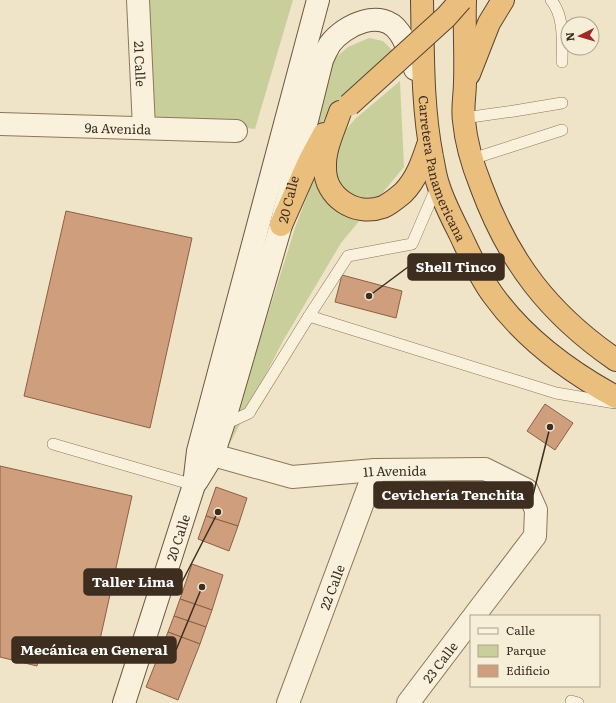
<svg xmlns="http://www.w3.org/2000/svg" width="616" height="703" font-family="Literata,serif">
  <rect width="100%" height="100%" fill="#f0e4c8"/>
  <!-- green -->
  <g fill="#c9cf9b">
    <path d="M 149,0 L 293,0 L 255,129 L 151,116 Z"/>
    <path d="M 369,38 L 383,41 L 394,52 L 328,113 L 300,158 L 327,65 L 348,47 Z"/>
    <path d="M 400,81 L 404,167 L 341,243 L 283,341 L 224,455 L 295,228 L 321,159 L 355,119 Z"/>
  </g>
  <!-- building -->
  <g fill="#cf9f7d" stroke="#8d5f41">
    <path d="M 66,211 L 192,238 L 150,428 L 24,396 Z"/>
    <path d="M 342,275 L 402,291 L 396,318 L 335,302 Z"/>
    <path d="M 545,404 L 573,423 L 555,450 L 527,431 Z"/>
    <path d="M 0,466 L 132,496 L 95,662 L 40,650 L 37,666 L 0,657 Z"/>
    <path d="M 216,487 L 247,498 L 238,526 L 206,516 Z"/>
    <path d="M 206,516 L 238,526 L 229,551 L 198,539 Z"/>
    <path d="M 192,564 L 223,575 L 212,610 L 180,599 Z"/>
    <path d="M 180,599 L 212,610 L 206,627 L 174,616 Z"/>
    <path d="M 174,616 L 206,627 L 200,644 L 168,632 Z"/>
    <path d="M 168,632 L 200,644 L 178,700 L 146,687 Z"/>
  </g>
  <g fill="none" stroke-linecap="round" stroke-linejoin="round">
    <!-- service casing -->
    <g stroke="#8d765c" stroke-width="12">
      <g id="service">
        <path d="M 551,0 C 565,17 562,42 562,62"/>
        <path d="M 464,118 L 514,111 L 562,103"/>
        <path d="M 472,159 L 562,130"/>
        <path d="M 309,316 L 348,256 L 412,244 L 437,186"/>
        <path d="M 223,425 L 249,413 L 309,316 L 556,393 L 615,403"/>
        <path d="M 53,444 L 194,485"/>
        <path d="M 571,701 L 578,703"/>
      </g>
    </g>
    <!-- minor casing -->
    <g stroke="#8d765c" stroke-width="24">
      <g id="minor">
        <path id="s1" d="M 138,0 L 144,128"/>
        <path id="s2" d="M 0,124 L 236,131"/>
        <path id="s3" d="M 213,455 L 292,477 L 375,470 L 485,469 L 527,490 L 536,510 L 535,536 L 474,616"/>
        <path id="s4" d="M 288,703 L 375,470"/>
        <path id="s5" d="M 408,703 L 471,620"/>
      </g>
    </g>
    <!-- secondary casing -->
    <g stroke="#6f573f" stroke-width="24">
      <g id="secondary">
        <path id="s6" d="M 197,481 L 213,455 L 223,425 L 281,225 L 322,60 C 324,55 327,49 330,44 C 344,25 382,7 399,32 C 406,41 411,57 415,69"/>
        <path id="s7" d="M 124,703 L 194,485 L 198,451 L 318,0"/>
      </g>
    </g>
    <!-- trunk casing -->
    <g stroke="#5b4430" stroke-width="24">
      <g id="trunk">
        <path id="s8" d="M 422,0 C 423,52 422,106 432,157 C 434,166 435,176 438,184 C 443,201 452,218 460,234 C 470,255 479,276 493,295 C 524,338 570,372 616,397"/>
        <path d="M 465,0 C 464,27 466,55 465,82 C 465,95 462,108 464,121 C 466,143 473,166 481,186 C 509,262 549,314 616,360"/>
        <path d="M 469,74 L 489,23 L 503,0"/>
        <path d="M 340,112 C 334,130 324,149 325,168 C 325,197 355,217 383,207 C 390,204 397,198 403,193 C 417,179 423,160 429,142"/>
        <path d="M 281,225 L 309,162 L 324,134"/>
      </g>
    </g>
    <!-- service -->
    <use href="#service" stroke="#faf1dc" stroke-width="11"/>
    <!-- minor -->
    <use href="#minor" stroke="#faf1dc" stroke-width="22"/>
    <!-- secondary -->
    <use href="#secondary" stroke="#faf1dc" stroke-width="22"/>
    <!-- trunk -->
    <use href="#trunk" stroke="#eabe7c" stroke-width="22"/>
    <!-- trunk-bridge casing -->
    <g stroke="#5b4430" stroke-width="24" stroke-linecap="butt">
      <path id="trunk-bridge" d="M 349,105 L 446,17 L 461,0"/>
    </g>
    <!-- trunk-bridge -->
    <use href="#trunk-bridge" stroke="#eabe7c" stroke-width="22"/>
  </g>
  <g text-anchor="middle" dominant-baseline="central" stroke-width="3" stroke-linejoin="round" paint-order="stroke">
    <!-- street labels -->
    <g font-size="13" fill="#3d2e20" stroke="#f7eed8">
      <text stroke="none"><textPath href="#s1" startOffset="64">21 Calle</textPath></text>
      <text stroke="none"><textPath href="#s2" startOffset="118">9a Avenida</textPath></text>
      <text stroke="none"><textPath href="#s8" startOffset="171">Carretera Panamericana</textPath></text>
      <text stroke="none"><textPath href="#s6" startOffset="297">20 Calle</textPath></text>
      <text stroke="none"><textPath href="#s3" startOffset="185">11 Avenida</textPath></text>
      <text stroke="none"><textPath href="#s7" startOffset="174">20 Calle</textPath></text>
      <text stroke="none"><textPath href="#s4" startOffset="124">22 Calle</textPath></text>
      <text stroke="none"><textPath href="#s5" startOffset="52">23 Calle</textPath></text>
    </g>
  </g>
  <!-- callouts -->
  <path fill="none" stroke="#3d2e20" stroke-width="1.5" d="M369 296L408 267M550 427L533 495M218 512L182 582M202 587L176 650"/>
  <g fill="#3d2e20" stroke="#f7eed8" stroke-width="1.5">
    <circle cx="369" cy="296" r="4"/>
    <circle cx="550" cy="427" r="4"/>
    <circle cx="218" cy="512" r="4"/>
    <circle cx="202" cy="587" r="4"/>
  </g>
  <g fill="#3d2e20" stroke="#3d2e20" stroke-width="1.5">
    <rect x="408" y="254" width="96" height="26" rx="4"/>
    <rect x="374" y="482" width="159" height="26" rx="4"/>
    <rect x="84" y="569" width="98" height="26" rx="4"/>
    <rect x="12" y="637" width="164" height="26" rx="4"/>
  </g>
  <g font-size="14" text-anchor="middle" font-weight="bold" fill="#fff">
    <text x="456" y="272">Shell Tinco</text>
    <text x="453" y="500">Cevichería Tenchita</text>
    <text x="133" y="587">Taller Lima</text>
    <text x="94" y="655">Mecánica en General</text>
  </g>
  <!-- legend -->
  <rect x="470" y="615" width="130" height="72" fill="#f7eed8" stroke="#ada18e"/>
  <rect x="478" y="628" width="20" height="6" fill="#faf1dc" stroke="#ada18e"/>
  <text x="506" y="635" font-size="12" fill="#3d2e20">Calle</text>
  <rect x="478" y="645" width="20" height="12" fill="#c9cf9b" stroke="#ada18e"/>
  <text x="506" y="655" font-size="12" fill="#3d2e20">Parque</text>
  <rect x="478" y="665" width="20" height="12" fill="#cf9f7d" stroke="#ada18e"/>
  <text x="506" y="675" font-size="12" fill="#3d2e20">Edificio</text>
  <!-- north arrow -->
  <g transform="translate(580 36) rotate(265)"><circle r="19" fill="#f7eed8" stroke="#ada18e"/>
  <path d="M0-3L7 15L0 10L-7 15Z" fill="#9e2a2b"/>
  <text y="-6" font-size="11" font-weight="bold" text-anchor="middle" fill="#3d2e20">N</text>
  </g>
</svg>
